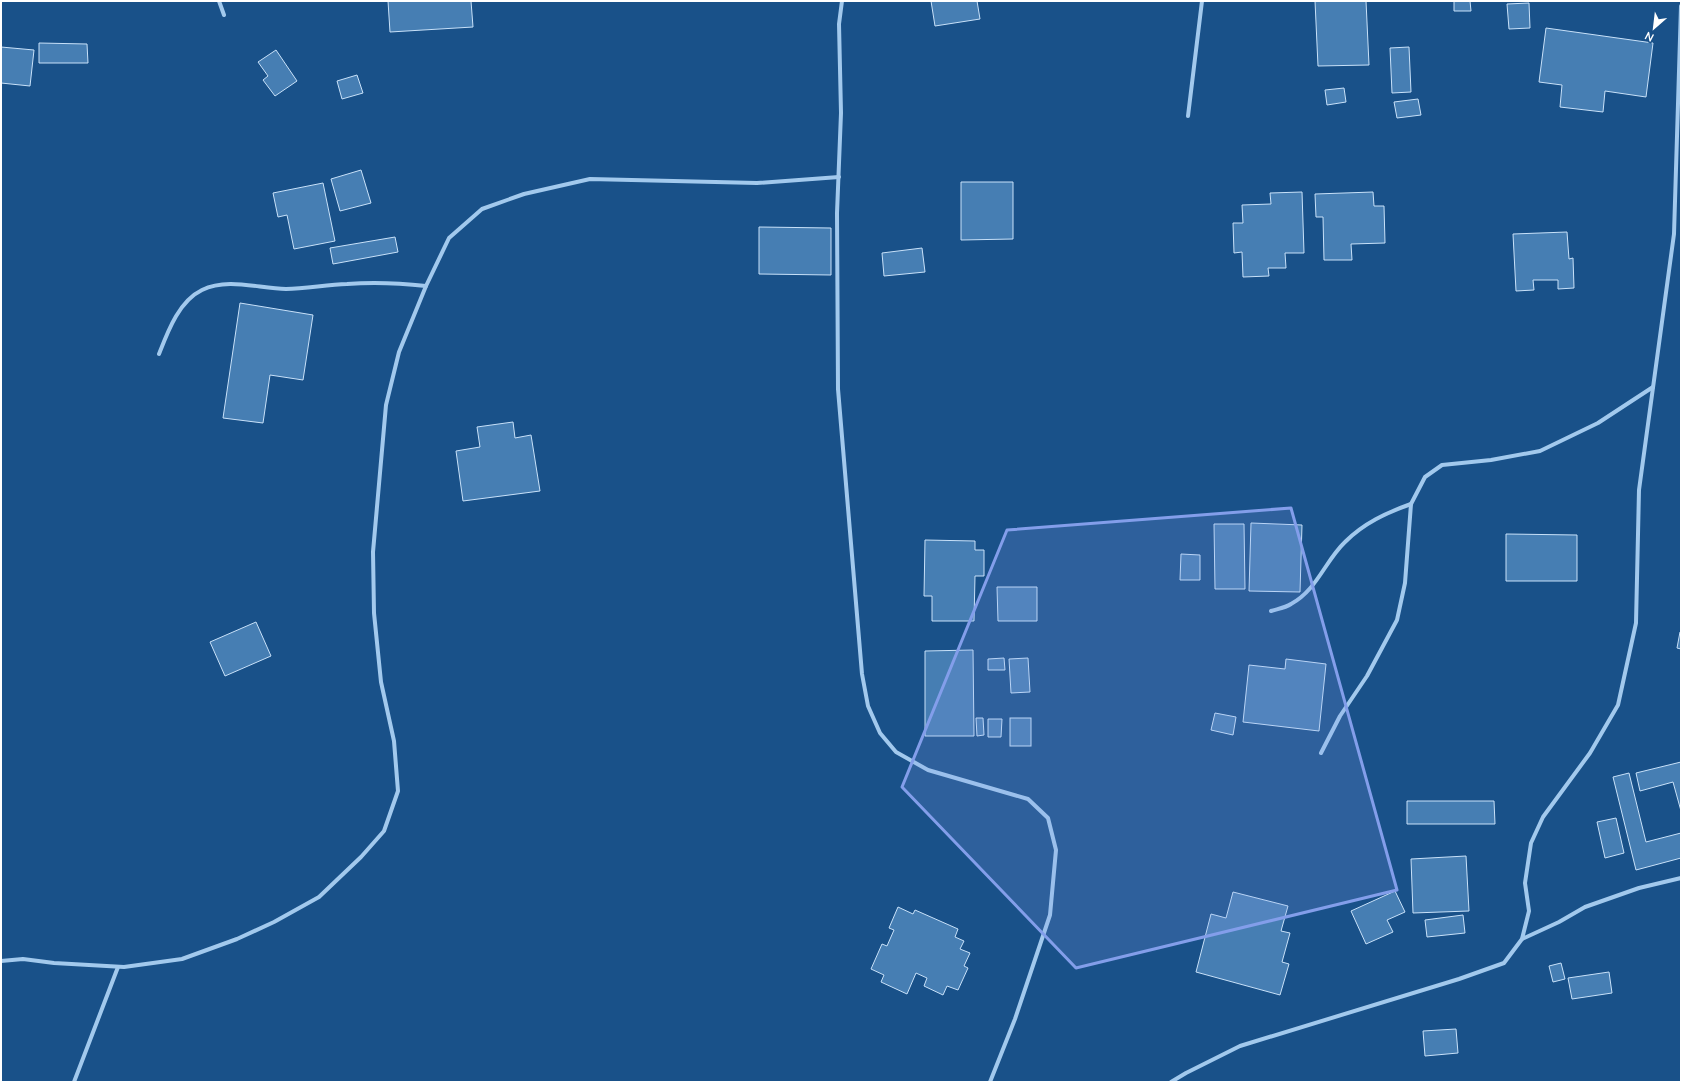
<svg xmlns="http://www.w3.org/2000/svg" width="1682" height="1083" font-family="'Nunito Sans',sans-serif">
  <rect width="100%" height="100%" fill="#195189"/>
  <!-- building -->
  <g fill="#467eb3" stroke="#c8e1f9">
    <path d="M 388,1 L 471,1 L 473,27 L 390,32 Z"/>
    <path d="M 931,1 L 977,1 L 980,19 L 935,26 Z"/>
    <path d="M 1315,1 L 1366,1 L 1369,65 L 1318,66 Z"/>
    <path d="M 1454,1 L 1470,1 L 1471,11 L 1454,11 Z"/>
    <path d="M 1529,3 L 1530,28 L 1509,29 L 1507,4 Z"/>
    <path d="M 1546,28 L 1653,43 L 1646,97 L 1605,91 L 1603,112 L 1560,107 L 1562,85 L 1539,82 Z"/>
    <path d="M 39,43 L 87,44 L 88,63 L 39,63 Z"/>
    <path d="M 1,47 L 34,50 L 30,86 L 1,83 Z"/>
    <path d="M 1409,47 L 1411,92 L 1392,93 L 1390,48 Z"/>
    <path d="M 276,50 L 297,81 L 275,96 L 263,80 L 268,76 L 258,62 Z"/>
    <path d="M 357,75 L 363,93 L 342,99 L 337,81 Z"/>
    <path d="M 1344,88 L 1346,102 L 1327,105 L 1325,90 Z"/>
    <path d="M 1418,99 L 1421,115 L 1397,118 L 1394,102 Z"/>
    <path d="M 361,170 L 371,203 L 340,211 L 331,179 Z"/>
    <path d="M 961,182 L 1013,182 L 1013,239 L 961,240 Z"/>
    <path d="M 323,183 L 335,241 L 294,249 L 287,215 L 278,217 L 273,193 Z"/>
    <path d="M 1302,192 L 1304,253 L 1285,253 L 1286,268 L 1268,268 L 1269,276 L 1243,277 L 1242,252 L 1234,253 L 1233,223 L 1243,223 L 1242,205 L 1271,204 L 1270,193 Z"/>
    <path d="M 1373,192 L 1374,206 L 1384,206 L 1385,243 L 1351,244 L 1352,260 L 1324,260 L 1323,217 L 1316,217 L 1315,194 Z"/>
    <path d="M 759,227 L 831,228 L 831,275 L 759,274 Z"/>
    <path d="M 1567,232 L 1569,259 L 1573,258 L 1574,288 L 1558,289 L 1558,280 L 1533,280 L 1534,290 L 1516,291 L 1513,234 Z"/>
    <path d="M 395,237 L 398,252 L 333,264 L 330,248 Z"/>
    <path d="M 922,248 L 925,272 L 884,276 L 882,253 Z"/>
    <path d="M 240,303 L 313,315 L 303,380 L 270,375 L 263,423 L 223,418 Z"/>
    <path d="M 513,422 L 515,438 L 531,435 L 540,491 L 463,501 L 456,451 L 480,447 L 477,427 Z"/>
    <path d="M 1251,523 L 1302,525 L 1300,592 L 1249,591 Z"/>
    <path d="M 1214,524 L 1244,524 L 1245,589 L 1215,589 Z"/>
    <path d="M 1506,534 L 1577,535 L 1577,581 L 1506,581 Z"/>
    <path d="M 925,540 L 975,541 L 975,550 L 984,550 L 984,576 L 975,576 L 974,621 L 932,621 L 932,596 L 924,596 Z"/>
    <path d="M 1181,554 L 1200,555 L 1200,580 L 1180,580 Z"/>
    <path d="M 997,587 L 1037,587 L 1037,621 L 998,621 Z"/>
    <path d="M 256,622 L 271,656 L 225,676 L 210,642 Z"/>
    <path d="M 1680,632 L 1681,632 L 1681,649 L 1677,648 Z"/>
    <path d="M 973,650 L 974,736 L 925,736 L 925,651 Z"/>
    <path d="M 1004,658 L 1005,670 L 988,670 L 988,659 Z"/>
    <path d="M 1028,658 L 1030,692 L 1011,693 L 1009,659 Z"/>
    <path d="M 1286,659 L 1326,664 L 1319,731 L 1243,722 L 1249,665 L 1285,669 Z"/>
    <path d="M 1215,713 L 1236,717 L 1233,735 L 1211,730 Z"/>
    <path d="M 976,718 L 983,718 L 984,735 L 977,736 Z"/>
    <rect x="1010" y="718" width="21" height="28"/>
    <path d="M 988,719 L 1002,719 L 1001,737 L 988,737 Z"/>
    <path d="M 1681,762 L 1681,811 L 1673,782 L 1640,791 L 1636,773 Z"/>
    <path d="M 1629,773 L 1646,842 L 1681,833 L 1681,858 L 1636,870 L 1613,777 Z"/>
    <path d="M 1407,801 L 1494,801 L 1495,824 L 1407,824 Z"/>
    <path d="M 1616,818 L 1624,853 L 1605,858 L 1597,822 Z"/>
    <path d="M 1466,856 L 1469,911 L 1413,913 L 1411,859 Z"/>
    <path d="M 1395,891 L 1405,912 L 1387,920 L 1393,932 L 1366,944 L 1351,911 Z"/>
    <path d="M 1233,892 L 1288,906 L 1281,931 L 1290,933 L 1282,962 L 1289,964 L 1280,995 L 1196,972 L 1211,914 L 1226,918 Z"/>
    <path d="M 898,907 L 913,914 L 915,910 L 958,929 L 955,937 L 964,941 L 960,949 L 970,953 L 964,966 L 968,968 L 958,990 L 947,986 L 943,995 L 924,986 L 927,978 L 916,973 L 907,994 L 881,982 L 884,975 L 871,969 L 882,944 L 887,946 L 894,930 L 889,928 Z"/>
    <path d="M 1463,915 L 1465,933 L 1427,937 L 1425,920 Z"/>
    <path d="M 1561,963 L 1565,979 L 1553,982 L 1549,966 Z"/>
    <path d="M 1609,972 L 1612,993 L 1572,999 L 1568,978 Z"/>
    <path d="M 1456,1029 L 1458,1053 L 1425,1056 L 1423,1031 Z"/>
  </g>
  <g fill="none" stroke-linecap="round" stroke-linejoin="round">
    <!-- street -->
    <g stroke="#a2c9ed" stroke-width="4">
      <path d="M 219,1 L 224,15"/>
      <path d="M 842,1 L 839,24 L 841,113 L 837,213 L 838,389 L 862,674 L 868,706 L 880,733 L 896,752 L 928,770 L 1028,799 L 1048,818 L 1056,850 L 1050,915 L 1015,1019 L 990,1082"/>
      <path d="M 1188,116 L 1202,1"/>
      <path d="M 159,354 C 168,331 179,301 202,290 C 228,277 260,289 286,289 C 307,288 327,285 347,284 C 373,282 399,283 426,286"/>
      <path d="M 1271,611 C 1277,609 1285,608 1291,604 C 1317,590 1325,561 1345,542 C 1364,523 1386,513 1411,504"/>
      <path d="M 1321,753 L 1340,716 L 1367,676 L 1397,620 L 1405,583 L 1411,504 L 1425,477 L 1442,465 L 1491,460 L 1540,451 L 1598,423 L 1653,387"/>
      <path d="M 1522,939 L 1559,922 L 1585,907 L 1639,888 L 1681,878"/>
      <path d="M 1,961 L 23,959 L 54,963 L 124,967 L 182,959 L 237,939 L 274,922 L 319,897 L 361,857 L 384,831 L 398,791 L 394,741 L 381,682 L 374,613 L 373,552 L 386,405 L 399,352 L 426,286 L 449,238 L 482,209 L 524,194 L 590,179 L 757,183 L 839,177"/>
      <path d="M 74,1082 L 118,967"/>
      <path d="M 1171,1082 L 1186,1073 L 1240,1046 L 1459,979 L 1504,963 L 1522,939 L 1529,911 L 1525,883 L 1531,843 L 1543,817 L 1590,753 L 1618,705 L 1636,623 L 1639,490 L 1674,234 L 1681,6"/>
    </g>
  </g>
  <!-- marked area -->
  <path fill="#839eea" fill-opacity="0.2" stroke="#839eea" stroke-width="3" stroke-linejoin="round" d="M 1291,508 L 1397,890 L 1076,968 L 902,787 L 1007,530 Z"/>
  <!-- border -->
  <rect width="1682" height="1083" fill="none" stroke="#ffffff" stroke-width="4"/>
  <!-- north arrow -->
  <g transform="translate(1654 28) rotate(208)" stroke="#195189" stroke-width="3" paint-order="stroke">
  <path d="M0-3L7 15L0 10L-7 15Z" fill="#ffffff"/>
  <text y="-6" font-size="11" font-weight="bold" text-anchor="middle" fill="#ffffff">N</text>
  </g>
</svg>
